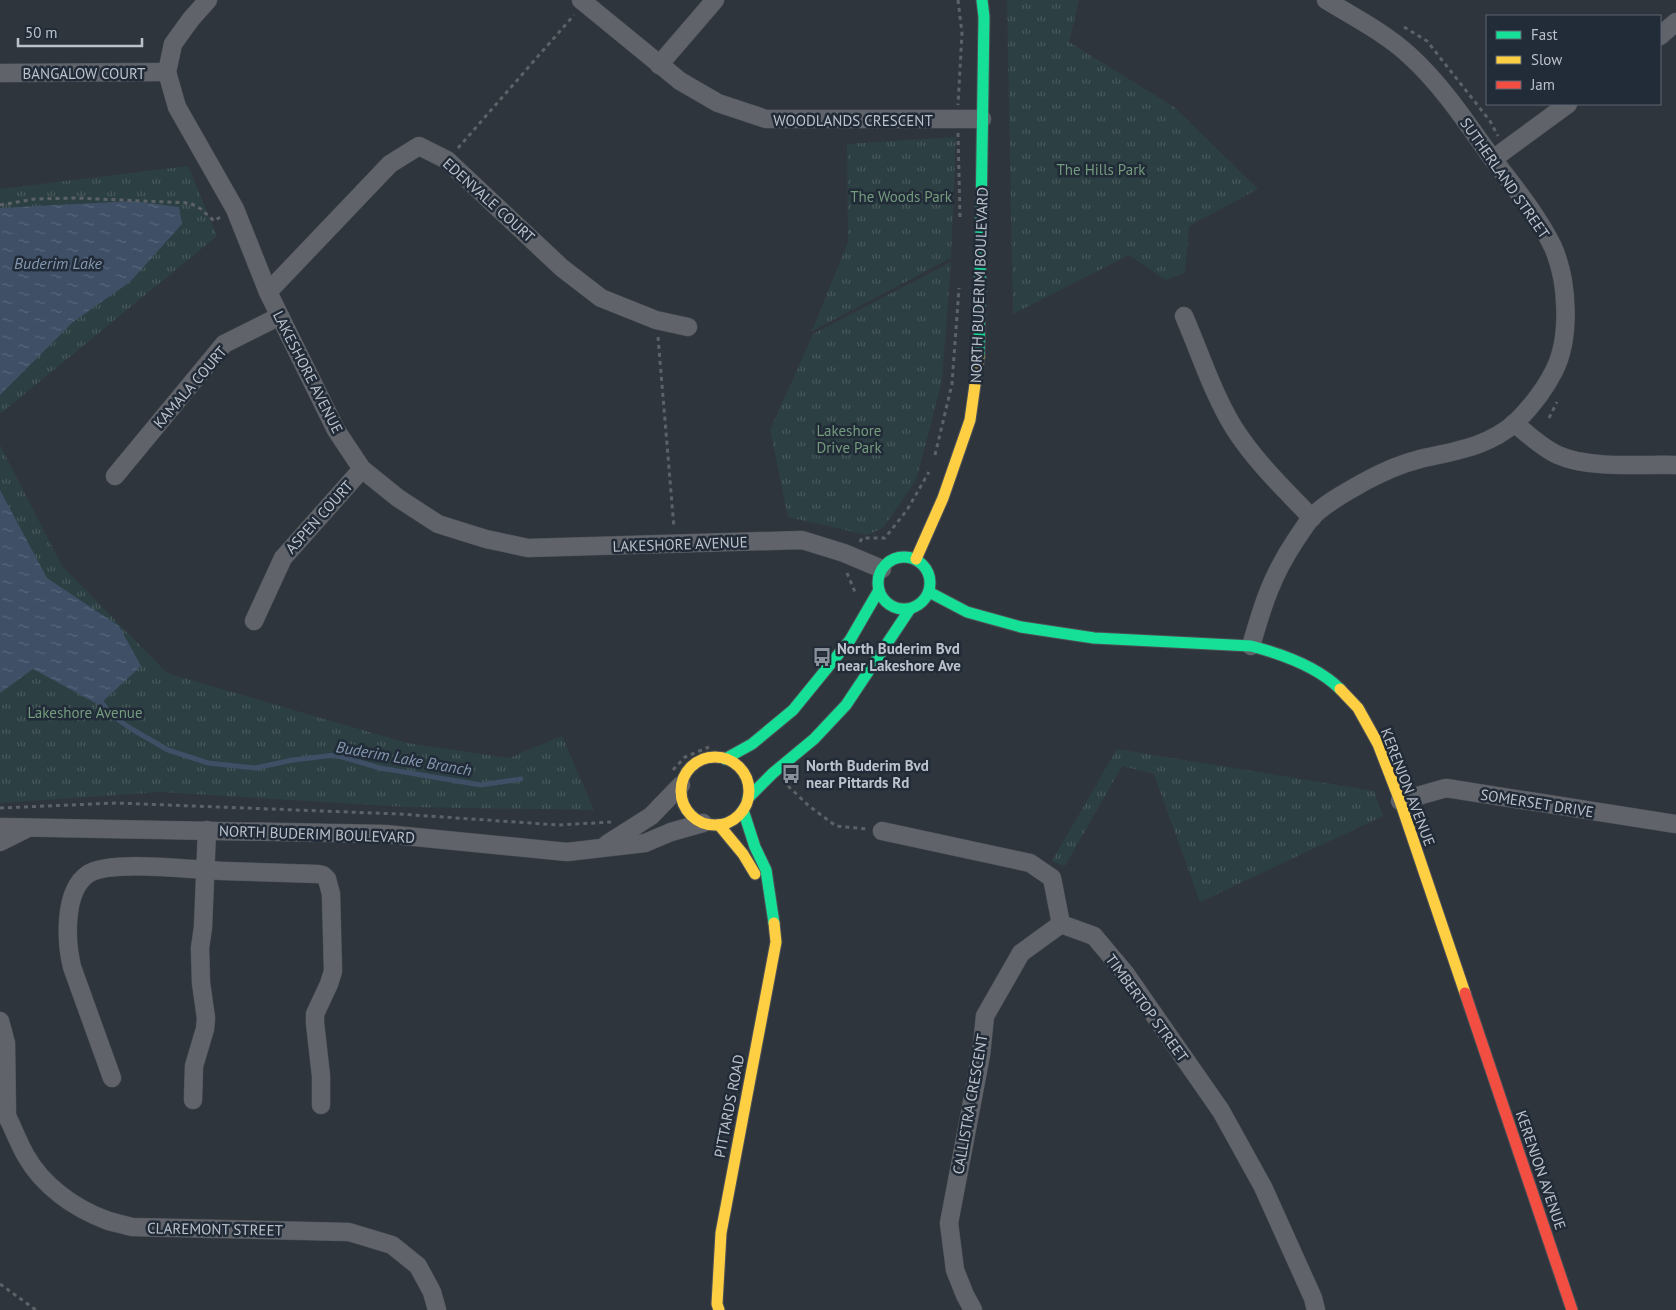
<svg xmlns="http://www.w3.org/2000/svg" width="1676" height="1310" font-family="'PT Sans',sans-serif">
  <defs>
    <pattern id="park-tufts" width="24" height="20" patternUnits="userSpaceOnUse" patternTransform="scale(1.25)"><rect width="24" height="20" fill="#2c3f42"/><path d="M3 7l-1-3M5 7V3M7 7l1-3M15 17l-1-3M17 17v-4M19 17l1-3" fill="none" stroke="#49595c"/></pattern>
    <pattern id="water-ripples" width="26" height="14" patternUnits="userSpaceOnUse" patternTransform="scale(1.25)"><rect width="26" height="14" fill="#3e4f66"/><path d="M2 4q2-2 4 0t4 0M15 11q2-2 4 0t4 0" fill="none" stroke="#58677b"/></pattern>
  </defs>
  <rect width="100%" height="100%" fill="#2f353c"/>
  <!-- park -->
  <g fill="url(#park-tufts)">
    <path d="M 1007,0 L 1079,0 L 1069,42 L 1174,107 L 1258,189 L 1189,226 L 1185,273 L 1166,280 L 1129,255 L 1013,314 Z"/>
    <path d="M 956,137 L 951,258 L 812,331 L 848,242 L 847,144 Z"/>
    <path d="M 188,166 L 217,236 L 0,414 L 0,189 Z"/>
    <path d="M 951,262 L 942,381 L 916,480 L 883,528 L 867,535 L 788,517 L 770,430 L 813,334 Z"/>
    <path d="M 0,445 L 62,566 L 167,673 L 407,743 L 509,758 L 562,736 L 594,810 L 407,807 L 161,792 L 0,803 Z"/>
    <path d="M 1117,749 L 1374,791 L 1383,816 L 1200,902 L 1154,774 L 1122,766 L 1065,866 L 1052,861 Z"/>
  </g>
  <!-- water -->
  <g fill="url(#water-ripples)">
    <path d="M 133,201 L 179,207 L 182,224 L 130,282 L 73,322 L 0,395 L 0,208 Z"/>
    <path d="M 0,490 L 47,578 L 119,626 L 141,666 L 99,705 L 33,669 L 0,693 Z"/>
  </g>
  <g fill="none" stroke-linecap="round" stroke-linejoin="round">
    <!-- stream -->
    <path stroke="#3e4f66" stroke-width="5" d="M 97,697 L 113,716 L 130,728 L 168,750 L 208,763 L 255,768 L 293,760 L 335,755 L 380,768 L 481,785 L 521,779"/>
    <!-- street casing -->
    <g stroke="#4d5157" stroke-width="19">
      <g id="street">
        <path d="M 208,0 L 191,19 L 173,44 L 167,72 L 177,107 L 235,209 L 268,292 L 336,430 L 362,469 L 398,498 L 438,524 L 486,539 L 528,548 L 802,540 L 844,553 L 882,569"/>
        <path d="M 581,0 L 680,81 L 718,103 L 766,119 L 982,119"/>
        <path d="M 1660,36 L 1676,22"/>
        <path d="M 659,65 L 715,0"/>
        <path d="M 0,73 L 167,72"/>
        <path d="M 1493,159 L 1568,104"/>
        <path d="M 268,292 L 390,164 L 419,146 L 447,160 L 562,268 L 601,298 L 656,320 L 688,327"/>
        <path d="M 1184,316 C 1200,353 1213,394 1234,428 C 1255,461 1284,489 1312,518"/>
        <path d="M 1514,423 C 1528,434 1542,448 1558,455 C 1588,469 1642,464 1676,465"/>
        <path d="M 115,476 L 224,344 L 280,316"/>
        <path d="M 254,621 L 283,558 L 362,469"/>
        <path d="M 1251,646 C 1263,604 1272,575 1297,538 C 1302,531 1307,522 1313,516 C 1327,502 1345,493 1362,483 C 1380,473 1400,464 1420,459 C 1455,451 1488,447 1516,422 C 1531,407 1545,389 1554,371 C 1571,338 1568,281 1553,247 C 1537,214 1511,183 1489,154 C 1465,120 1440,83 1409,55 C 1385,33 1354,17 1326,0"/>
        <path d="M 1400,801 L 1446,788 L 1676,824"/>
        <path d="M 0,827 L 385,834 L 567,852 L 645,843 L 671,832 L 703,823"/>
        <path d="M 882,831 L 1030,863 L 1052,878 L 1061,924 L 1094,936 L 1125,973 L 1221,1111 L 1263,1187 L 1313,1298 L 1316,1310"/>
        <path d="M 0,842 L 26,829"/>
        <path d="M 607,844 L 651,816 L 681,785"/>
        <path d="M 0,1021 L 6,1043 L 7,1114"/>
        <path d="M 112,1078 L 72,967 C 66,942 63,891 88,874 C 110,859 194,870 223,871 C 255,872 287,873 318,874 L 323,875 L 327,879 L 331,894 L 333,971 L 329,984 L 315,1014 L 315,1023 L 321,1076 L 321,1105"/>
        <path d="M 193,1100 L 194,1066 L 205,1029 L 206,1018 L 201,983 L 200,948 L 203,927 L 207,830"/>
        <path d="M 0,1104 C 11,1120 16,1139 26,1156 C 43,1186 74,1208 106,1220 C 114,1223 123,1224 132,1227 L 349,1232 L 392,1245 L 418,1266 L 432,1292 L 437,1310"/>
        <path d="M 973,1310 L 965,1295 L 955,1270 L 949,1223 L 981,1055 L 985,1016 L 1021,953 L 1061,924"/>
      </g>
    </g>
    <!-- fast casing -->
    <g stroke="#4d5157" stroke-width="13">
      <g id="fast">
        <path d="M 979,356 L 984,17 L 982,0"/>
        <circle cx="904" cy="583" r="26"/>
        <path d="M 929,592 L 967,612 L 1021,627 L 1094,638 L 1251,646 C 1282,654 1317,666 1340,689"/>
        <path d="M 725,759 L 752,744 L 793,710 L 850,640 L 879,590"/>
        <path d="M 748,798 L 773,773 L 814,739 L 846,705 L 910,609"/>
        <path d="M 743,810 L 755,847 L 766,870 L 774,923"/>
      </g>
    </g>
    <!-- slow casing -->
    <g stroke="#4d5157" stroke-width="13">
      <g id="slow">
        <path d="M 916,559 L 943,498 L 970,420 L 979,356"/>
        <path d="M 1340,689 L 1358,708 L 1378,744 L 1400,801 L 1465,993"/>
        <circle cx="715" cy="791" r="34"/>
        <path d="M 719,825 L 743,854 L 755,874"/>
        <path d="M 719,1310 L 717,1304 L 721,1233 L 776,942 L 774,923"/>
      </g>
    </g>
    <!-- jam casing -->
    <g stroke="#4d5157" stroke-width="13">
      <path id="jam" d="M 1465,993 L 1572,1310"/>
    </g>
    <!-- path -->
    <g stroke="#5d6267" stroke-width="3" stroke-dasharray="4 4" stroke-linecap="butt">
      <path d="M 958,0 L 962,33 L 958,105"/>
      <path d="M 1404,27 L 1427,41 L 1490,121 L 1498,136"/>
      <path d="M 958,133 L 960,217"/>
      <path d="M 458,148 L 574,15"/>
      <path d="M 0,205 L 35,199 L 75,198 L 190,203 L 201,209 L 214,221 L 222,216"/>
      <path d="M 658,337 L 674,528"/>
      <path d="M 1549,418 L 1557,402"/>
      <path d="M 935,455 L 952,384 L 959,288"/>
      <path d="M 860,542 L 862,538 L 885,538 L 907,510 L 929,472"/>
      <path d="M 847,573 L 855,592"/>
      <path d="M 673,770 L 685,757 L 709,747"/>
      <path d="M 788,786 L 809,806 L 836,826 L 867,829"/>
      <path d="M 0,808 L 116,803 L 399,814 L 559,825 L 611,822"/>
      <path d="M 0,1284 L 36,1310"/>
    </g>
    <!-- street -->
    <use href="#street" stroke="#60646a" stroke-width="18"/>
    <!-- fast -->
    <use href="#fast" stroke="#16e098" stroke-width="11"/>
    <!-- slow -->
    <use href="#slow" stroke="#ffcf43" stroke-width="11"/>
    <!-- jam -->
    <use href="#jam" stroke="#f24e42" stroke-width="11"/>
  </g>
  <!-- icons -->
  <defs>
    <g id="bus-bare" transform="scale(1.5)"><path d="M-5-6H5V4H4V6H2V4H-2V6H-4V4H-5ZM-3.5-4V0h7V-4ZM-3.5 1.2v1.5H-2V1.2ZM2 1.2v1.5H3.5V1.2Z" fill="#8a919a" stroke="#222b38" stroke-width="2.5" paint-order="stroke"/></g>
  </defs>
  <g fill-rule="evenodd">
    <use href="#bus-bare" x="822" y="657"/>
    <use href="#bus-bare" x="791" y="774"/>
  </g>
  <g text-anchor="middle" dominant-baseline="central" stroke-width="5" stroke-linejoin="round" paint-order="stroke">
    <!-- street labels -->
    <g font-size="15" fill="#bbc2cc" stroke="#222b38">
      <text x="84" y="73">BANGALOW COURT</text>
      <text x="853" y="120">WOODLANDS CRESCENT</text>
      <text transform="translate(1505 178) rotate(55)">SUTHERLAND STREET</text>
      <text transform="translate(489 200) rotate(42)">EDENVALE COURT</text>
      <text transform="translate(979 285) rotate(-88)">NORTH BUDERIM BOULEVARD</text>
      <text transform="translate(308 372) rotate(63)">LAKESHORE AVENUE</text>
      <text transform="translate(190 387) rotate(-49)">KAMALA COURT</text>
      <text transform="translate(319 517) rotate(-48)">ASPEN COURT</text>
      <text transform="translate(680 544) rotate(-2)">LAKESHORE AVENUE</text>
      <text transform="translate(1408 787) rotate(69)">KERENJON AVENUE</text>
      <text transform="translate(1537 803) rotate(9)">SOMERSET DRIVE</text>
      <text transform="translate(317 834) rotate(2)">NORTH BUDERIM BOULEVARD</text>
      <text transform="translate(1147 1008) rotate(54)">TIMBERTOP STREET</text>
      <text transform="translate(970 1104) rotate(-80)">CALLISTRA CRESCENT</text>
      <text transform="translate(729 1106) rotate(-79)">PITTARDS ROAD</text>
      <text transform="translate(1541 1170) rotate(71)">KERENJON AVENUE</text>
      <text transform="translate(215 1229) rotate(1)">CLAREMONT STREET</text>
    </g>
    <!-- park labels -->
    <g font-size="15" fill="#739b7c" stroke="#222b38">
      <text x="1101" y="169">The Hills Park</text>
      <text x="901" y="196">The Woods Park</text>
      <text x="849" y="430">Lakeshore<tspan x="849" dy="17">Drive Park</tspan></text>
      <text x="85" y="712">Lakeshore Avenue</text>
    </g>
    <!-- poi labels -->
    <g font-size="15" font-weight="bold" fill="#bbc2cc" stroke="#222b38" text-anchor="start">
      <text x="837" y="648">North Buderim Bvd<tspan x="837" dy="17">near Lakeshore Ave</tspan></text>
      <text x="806" y="765">North Buderim Bvd<tspan x="806" dy="17">near Pittards Rd</tspan></text>
    </g>
    <!-- water labels -->
    <g font-size="16" font-style="italic" fill="#8498b1" stroke="#222b38">
      <text x="58" y="263">Buderim Lake</text>
      <text transform="translate(404 758) rotate(10)">Buderim Lake Branch</text>
    </g>
  </g>
  <!-- legend -->
  <rect x="1486" y="15" width="175" height="90" fill="#222b38" stroke="#5f6773"/>
  <rect x="1496" y="31" width="25" height="8" fill="#16e098" stroke="#5f6773"/>
  <text x="1531" y="40" font-size="15" fill="#bbc2cc">Fast</text>
  <rect x="1496" y="56" width="25" height="8" fill="#ffcf43" stroke="#5f6773"/>
  <text x="1531" y="65" font-size="15" fill="#bbc2cc">Slow</text>
  <rect x="1496" y="81" width="25" height="8" fill="#f24e42" stroke="#5f6773"/>
  <text x="1531" y="90" font-size="15" fill="#bbc2cc">Jam</text>
  <!-- scale -->
  <path d="M18 38v8h124v-8" fill="none" stroke="#bbc2cc" stroke-width="2.5"/>
  <text x="25" y="38" font-size="15" fill="#bbc2cc" stroke="#222b38" stroke-width="4" paint-order="stroke">50 m</text>
</svg>
